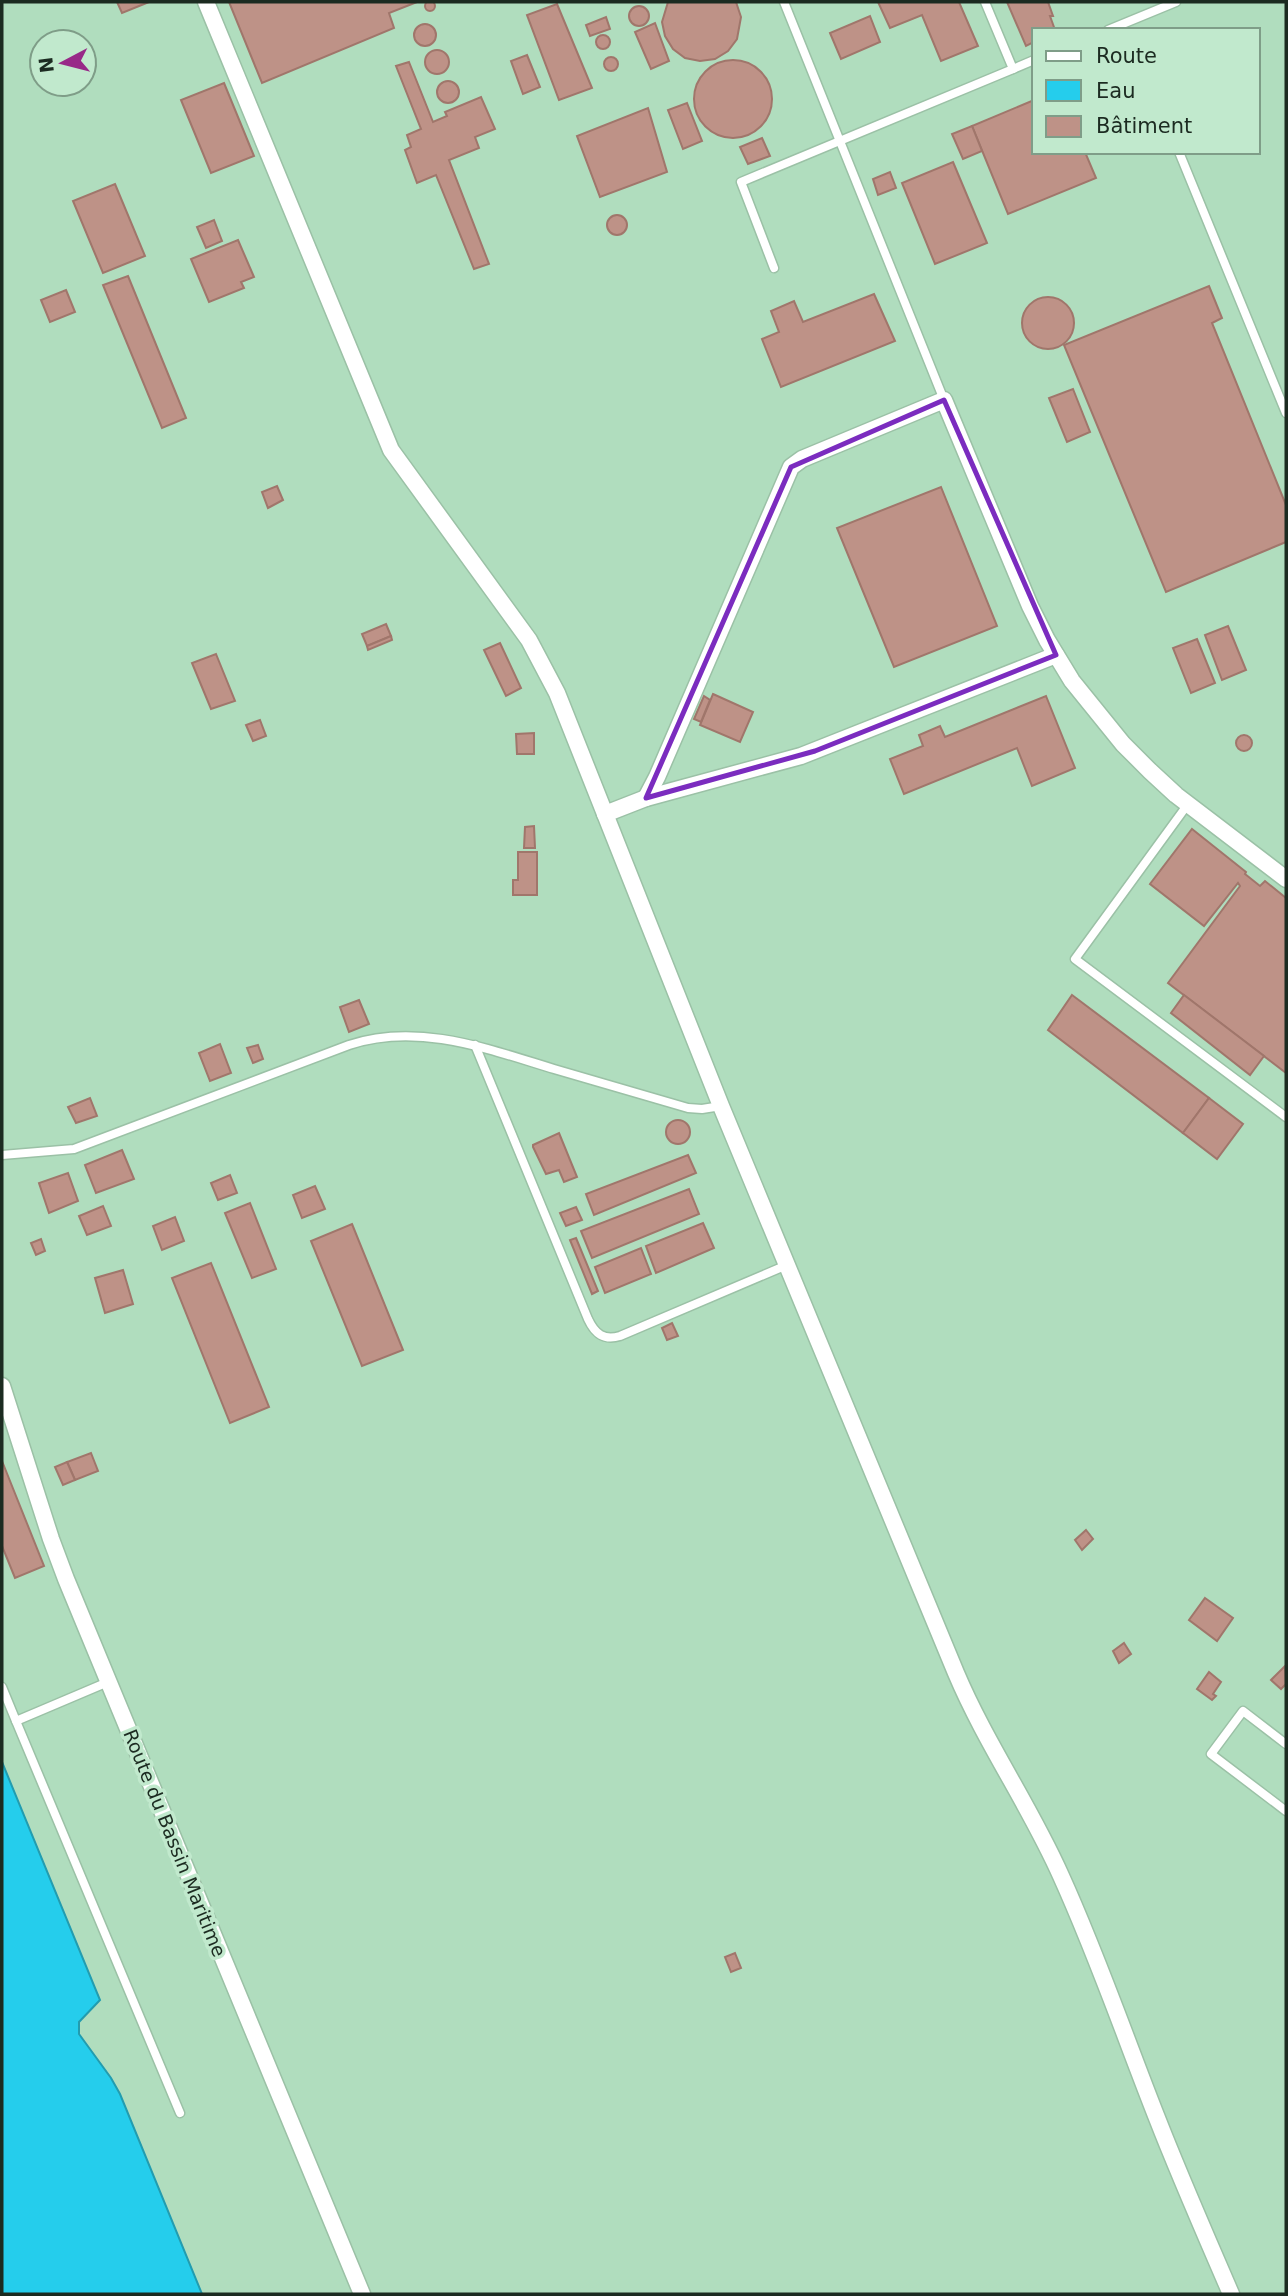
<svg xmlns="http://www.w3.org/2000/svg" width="1288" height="2296" font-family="'DejaVu Sans',sans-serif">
  <rect width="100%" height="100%" fill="#c1e9cd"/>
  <!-- built -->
  <path fill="#b0ddbe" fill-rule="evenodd" d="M 2,2 L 1286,2 L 1286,2294 L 202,2294 L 120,2094 L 79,2034 L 79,2022 L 99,1999 L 2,1762 ZM 1034,30 L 1258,30 L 1258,152 L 1034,152 ZM 42,42 L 84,42 L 84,84 L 42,84 Z"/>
  <!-- water -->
  <path fill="#25cdec" stroke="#229caf" stroke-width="2" d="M 2,1762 L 100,2000 L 79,2022 L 79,2034 L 111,2078 L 120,2094 L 202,2294 L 2,2294 Z"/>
  <!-- building -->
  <g fill="#be9287" stroke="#a0766b" stroke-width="2">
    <circle cx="430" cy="6" r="5"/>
    <path d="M 117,2 L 149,2 L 122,13 Z"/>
    <path d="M 229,2 L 417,2 L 389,13 L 394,28 L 262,83 Z"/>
    <path d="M 668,2 L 736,2 L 741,17 L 737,39 L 728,51 L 715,59 L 700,61 L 685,58 L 673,49 L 665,36 L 662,22 Z"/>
    <path d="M 878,2 L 959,2 L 978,46 L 941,61 L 922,15 L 890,28 Z"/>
    <path d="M 1007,2 L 1048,2 L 1053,16 L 1050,16 L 1055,30 L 1034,30 L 1034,42 L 1026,46 Z"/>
    <path d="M 557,4 L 592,88 L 559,100 L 527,15 Z"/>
    <circle cx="639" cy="16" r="10"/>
    <path d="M 870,16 L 880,42 L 841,59 L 830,33 Z"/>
    <path d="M 606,17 L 610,29 L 590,36 L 586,25 Z"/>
    <path d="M 655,23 L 669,61 L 651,69 L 635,32 Z"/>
    <circle cx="425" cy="35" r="11"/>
    <circle cx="603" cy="42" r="7"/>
    <circle cx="437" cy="62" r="12"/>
    <path d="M 527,55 L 540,87 L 523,94 L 511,61 Z"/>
    <circle cx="611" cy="64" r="7"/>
    <circle cx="733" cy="99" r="39"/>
    <path d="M 409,62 L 433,122 L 447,116 L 445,112 L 481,97 L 495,129 L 475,137 L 479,148 L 449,160 L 489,264 L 474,269 L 436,175 L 417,183 L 405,150 L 411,147 L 407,135 L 421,129 L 396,66 Z"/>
    <circle cx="448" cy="92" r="11"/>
    <path d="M 224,83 L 254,156 L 211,173 L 181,100 Z"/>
    <path d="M 1034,100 L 1034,152 L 1085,152 L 1096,178 L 1008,214 L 972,126 Z"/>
    <path d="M 687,103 L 702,141 L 683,149 L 668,110 Z"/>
    <path d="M 648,108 L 667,172 L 600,197 L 577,136 Z"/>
    <path d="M 972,126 L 982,151 L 963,159 L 952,134 Z"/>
    <path d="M 762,138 L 770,156 L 748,164 L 740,147 Z"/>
    <path d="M 953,162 L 987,243 L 935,264 L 902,183 Z"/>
    <path d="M 890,172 L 896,188 L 878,195 L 873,179 Z"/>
    <path d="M 115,184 L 145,256 L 103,273 L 73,201 Z"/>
    <circle cx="617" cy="225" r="10"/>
    <path d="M 214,220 L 222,241 L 206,248 L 197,227 Z"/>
    <path d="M 238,240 L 254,277 L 241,282 L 244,288 L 209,302 L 191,259 Z"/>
    <path d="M 128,276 L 186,418 L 162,428 L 103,285 Z"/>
    <path d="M 1209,286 L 1222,318 L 1212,323 L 1286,505 L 1286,542 L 1166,592 L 1064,345 Z"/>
    <path d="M 66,290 L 75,312 L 50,322 L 41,300 Z"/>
    <path d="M 874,294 L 895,341 L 781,387 L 762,339 L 779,332 L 771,311 L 794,301 L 803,322 Z"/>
    <circle cx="1048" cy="323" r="26"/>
    <path d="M 1073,389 L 1090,432 L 1067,442 L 1049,398 Z"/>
    <path d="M 277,486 L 283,500 L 268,508 L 262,492 Z"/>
    <path d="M 941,487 L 997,626 L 894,667 L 837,528 Z"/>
    <path d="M 386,624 L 391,636 L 367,646 L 362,634 Z"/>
    <path d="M 1228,626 L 1246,670 L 1222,680 L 1205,635 Z"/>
    <path d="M 391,636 L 392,640 L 368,650 L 367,646 Z"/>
    <path d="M 1197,639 L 1215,683 L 1191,693 L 1173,648 Z"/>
    <path d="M 500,643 L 521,688 L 506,696 L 484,650 Z"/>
    <path d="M 216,654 L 235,701 L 211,709 L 192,663 Z"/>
    <path d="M 713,694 L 753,712 L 740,742 L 700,725 Z"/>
    <path d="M 704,696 L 710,700 L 701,722 L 694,719 Z"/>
    <path d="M 1046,696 L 1075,768 L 1032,786 L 1017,748 L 904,794 L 890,759 L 923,746 L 919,735 L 940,726 L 945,737 Z"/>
    <path d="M 260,720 L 266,736 L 253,741 L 246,725 Z"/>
    <path d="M 534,733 L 534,754 L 517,754 L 516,734 Z"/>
    <circle cx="1244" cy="743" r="8"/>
    <path d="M 534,826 L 535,848 L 524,848 L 525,827 Z"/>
    <path d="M 1192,829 L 1246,872 L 1245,874 L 1260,886 L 1265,881 L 1286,898 L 1286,1073 L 1168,983 L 1240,886 L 1238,883 L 1204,926 L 1150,884 Z"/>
    <path d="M 518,852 L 537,852 L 537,895 L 513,895 L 513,880 L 518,880 Z"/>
    <path d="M 1072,995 L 1209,1098 L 1183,1133 L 1048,1030 Z"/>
    <path d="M 1184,995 L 1264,1056 L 1250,1075 L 1171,1013 Z"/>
    <path d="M 359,1000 L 369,1024 L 349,1032 L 340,1007 Z"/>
    <path d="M 220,1044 L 231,1073 L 210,1081 L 199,1053 Z"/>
    <path d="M 258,1045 L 263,1059 L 253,1063 L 247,1048 Z"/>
    <path d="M 90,1098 L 97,1116 L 76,1123 L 68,1107 Z"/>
    <path d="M 1209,1098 L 1243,1124 L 1217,1159 L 1183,1133 Z"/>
    <circle cx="678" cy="1132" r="12"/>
    <path d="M 559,1133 L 577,1177 L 564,1182 L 559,1170 L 546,1174 L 533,1147 L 533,1145 Z"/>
    <path d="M 122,1150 L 134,1179 L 96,1193 L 85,1165 Z"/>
    <path d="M 688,1155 L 696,1173 L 594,1215 L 586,1194 Z"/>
    <path d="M 68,1173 L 78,1201 L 49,1213 L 39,1183 Z"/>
    <path d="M 230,1175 L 237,1193 L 218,1200 L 211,1183 Z"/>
    <path d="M 315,1186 L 325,1209 L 302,1218 L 293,1195 Z"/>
    <path d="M 689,1189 L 699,1214 L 592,1258 L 581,1231 Z"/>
    <path d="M 250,1203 L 276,1269 L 252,1278 L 225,1213 Z"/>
    <path d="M 103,1206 L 111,1226 L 87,1235 L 79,1216 Z"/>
    <path d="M 576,1207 L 582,1220 L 566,1226 L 560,1213 Z"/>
    <path d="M 175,1217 L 184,1241 L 162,1250 L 153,1226 Z"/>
    <path d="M 703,1223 L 714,1248 L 656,1273 L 646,1246 Z"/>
    <path d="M 352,1224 L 403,1350 L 362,1366 L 311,1241 Z"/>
    <path d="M 576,1238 L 598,1291 L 592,1294 L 570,1240 Z"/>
    <path d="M 41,1239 L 45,1251 L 36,1255 L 31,1243 Z"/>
    <path d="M 641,1248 L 651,1274 L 605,1293 L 595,1267 Z"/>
    <path d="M 211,1263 L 269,1407 L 230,1423 L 172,1278 Z"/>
    <path d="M 123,1270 L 133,1304 L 105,1313 L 95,1278 Z"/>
    <path d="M 672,1323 L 678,1336 L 667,1340 L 662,1328 Z"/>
    <path d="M 91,1453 L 98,1471 L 75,1480 L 67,1462 Z"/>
    <path d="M 2,1461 L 44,1566 L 15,1578 L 2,1546 Z"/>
    <path d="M 67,1462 L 75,1480 L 63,1485 L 55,1467 Z"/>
    <path d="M 1086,1530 L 1093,1539 L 1082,1550 L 1075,1540 Z"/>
    <path d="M 1205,1598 L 1233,1618 L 1217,1641 L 1189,1620 Z"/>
    <path d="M 1124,1643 L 1131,1654 L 1119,1663 L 1113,1651 Z"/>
    <path d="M 1285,1666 L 1286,1684 L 1281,1689 L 1271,1680 Z"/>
    <path d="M 1209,1672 L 1221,1682 L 1213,1694 L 1216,1696 L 1212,1700 L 1197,1689 Z"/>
    <path d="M 735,1953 L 741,1968 L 731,1972 L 725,1957 Z"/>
  </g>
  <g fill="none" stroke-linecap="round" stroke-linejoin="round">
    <!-- service casing -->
    <g stroke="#9bc1a6" stroke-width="11">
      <g id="service">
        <path d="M 784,2 L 944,400"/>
        <path d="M 1108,30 L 1176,2"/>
        <path d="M 1013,69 L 1034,60"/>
        <path d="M 1179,152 L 1286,413"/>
        <path d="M 774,268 L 741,182 L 1013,69 L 985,2"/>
        <path d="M 1188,804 L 1075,959 L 1286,1117"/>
        <path d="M 475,1045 L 588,1319 C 595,1334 604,1341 620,1336 L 787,1265"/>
        <path d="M 2,1155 L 74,1149 L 349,1045 C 418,1022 488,1049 554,1069 C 599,1082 643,1095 688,1108 L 702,1109 L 721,1106"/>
        <path d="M 2,1687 L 16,1721 L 108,1682"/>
        <path d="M 16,1721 L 180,2113"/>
        <path d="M 1286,1744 L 1243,1711 L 1211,1754 L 1286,1811"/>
      </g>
    </g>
    <!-- minor casing -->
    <g stroke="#9bc1a6" stroke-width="19">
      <g id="minor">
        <path d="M 206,2 L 391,450 L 529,640 L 557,693 L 721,1106 L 956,1673 C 986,1744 1030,1806 1061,1876 C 1097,1955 1125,2037 1157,2118 C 1180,2177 1206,2236 1231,2294"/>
        <path d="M 646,798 L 657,777 L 791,467 L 802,459 L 944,400 L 1030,606 L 1047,640 L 1072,681 L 1123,744 L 1150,771 L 1176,795 L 1286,879"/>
        <path d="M 605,814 L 646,798 L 801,756 L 1056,655"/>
        <path d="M 2,1386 L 51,1539 L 66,1579 L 362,2294"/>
      </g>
    </g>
    <!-- service -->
    <use href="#service" stroke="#fff" stroke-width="8"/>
    <!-- minor -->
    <use href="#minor" stroke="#fff" stroke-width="16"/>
  </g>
  <!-- marked area -->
  <path fill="none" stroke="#7b2cbf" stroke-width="5" stroke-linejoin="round" d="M 944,400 L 1056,655 L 815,751 L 646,798 L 791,467 Z"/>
  <g text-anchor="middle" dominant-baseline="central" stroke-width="7" stroke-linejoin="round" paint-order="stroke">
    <!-- street labels -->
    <g font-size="19" fill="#1c2b21" stroke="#c1e9cd">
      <text transform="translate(175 1843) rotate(68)">Route du Bassin Maritime</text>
    </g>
  </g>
  <!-- border -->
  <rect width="1288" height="2296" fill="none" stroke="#1c2b21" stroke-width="7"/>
  <!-- legend -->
  <rect x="1032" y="28" width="228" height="126" fill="#c1e9cd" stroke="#7f9d88" stroke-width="2"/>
  <rect x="1046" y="51" width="35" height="10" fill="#ffffff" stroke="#7f9d88" stroke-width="2"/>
  <text x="1096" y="63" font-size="21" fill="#1c2b21">Route</text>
  <rect x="1046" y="80" width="35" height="21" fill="#25cdec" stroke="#7f9d88" stroke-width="2"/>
  <text x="1096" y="98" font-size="21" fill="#1c2b21">Eau</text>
  <rect x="1046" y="116" width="35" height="21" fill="#be9287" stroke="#7f9d88" stroke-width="2"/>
  <text x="1096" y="133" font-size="21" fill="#1c2b21">Bâtiment</text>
  <!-- north arrow -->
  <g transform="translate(63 63) rotate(263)"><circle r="33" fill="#c1e9cd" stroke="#7f9d88" stroke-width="2"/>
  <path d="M0-5L12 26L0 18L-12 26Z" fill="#982988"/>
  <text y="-10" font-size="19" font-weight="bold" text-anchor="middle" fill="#1c2b21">N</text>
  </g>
</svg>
